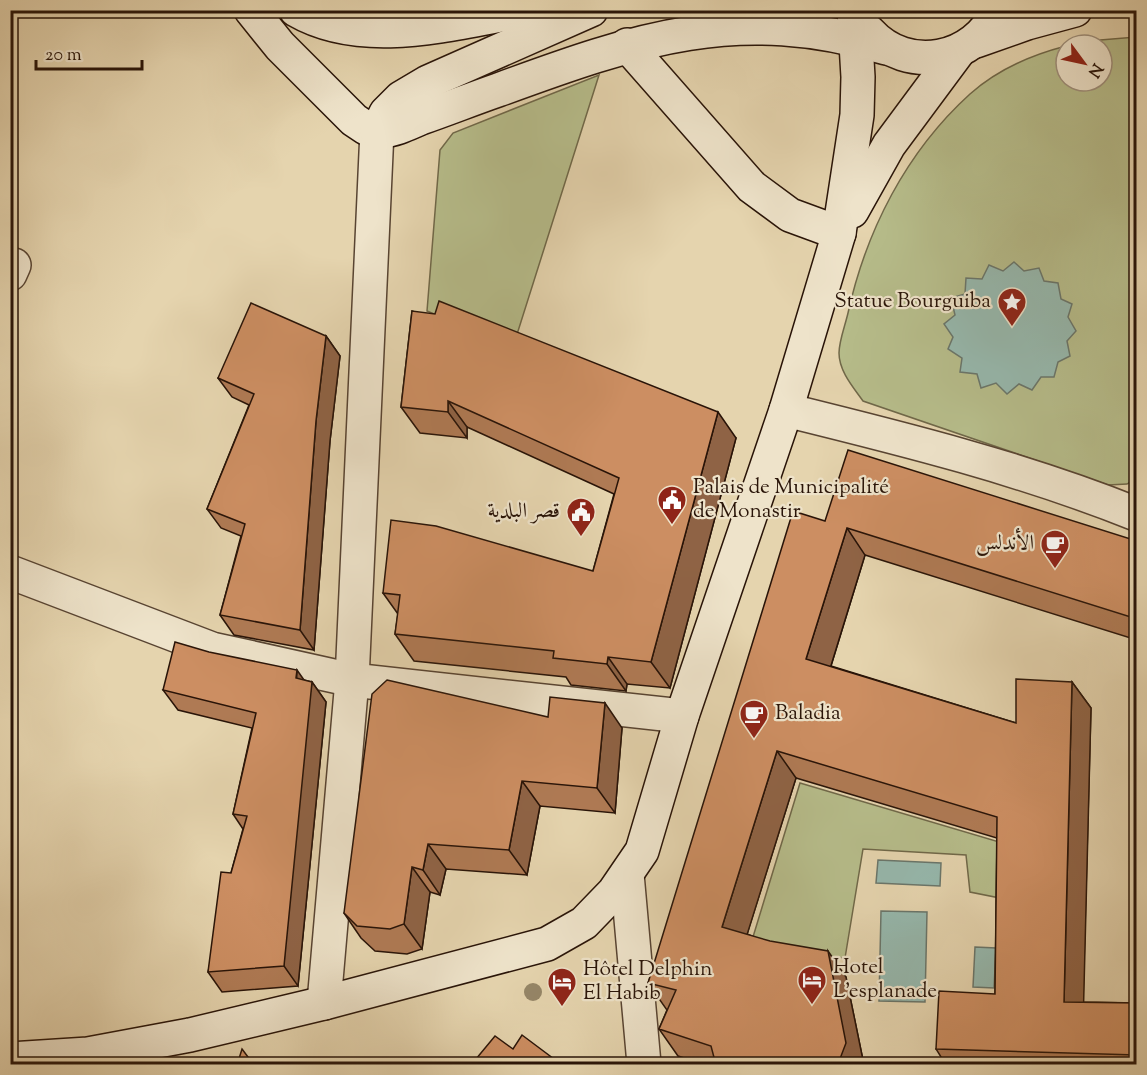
<svg xmlns="http://www.w3.org/2000/svg" width="1147" height="1075" font-family="'Sorts Mill Goudy',Amiri,serif">
  <rect width="100%" height="100%" fill="#e5d4ae"/>
  <filter id="stains"><feTurbulence type="fractalNoise" baseFrequency=".00333" numOctaves="4"/><feColorMatrix values="0 0 0 0 .2 0 0 0 0 .09 0 0 0 0 .02 0 0 0 .5 -.17"/></filter>
  <radialGradient id="worn" r=".72"><stop offset=".6" stop-color="#630" stop-opacity="0"/><stop offset="1" stop-color="#630" stop-opacity=".3"/></radialGradient>
  <!-- green -->
  <g fill="#b6bc8a" stroke="#706849" stroke-width="1.5">
    <path d="M 1136,37 L 1136,478 L 1127,484 L 1108,485 L 863,401 C 853,387 839,371 839,353 C 839,341 845,326 848,313 C 866,231 906,152 970,94 C 997,70 1031,55 1066,46 L 1066,81 L 1102,81 L 1102,45 L 1070,45 L 1088,41 Z"/>
    <path d="M 599,75 L 513,347 L 427,311 L 440,150 L 453,133 Z"/>
    <path d="M 800,783 L 1006,844 L 1005,899 L 970,892 L 966,855 L 863,849 L 845,958 L 749,950 Z"/>
  </g>
  <!-- water -->
  <g fill="#96b8ad" stroke="#6a766b" stroke-width="1.5">
    <path d="M 1014,262 L 1024,271 L 1039,268 L 1044,281 L 1058,283 L 1061,299 L 1072,304 L 1068,317 L 1076,331 L 1067,341 L 1070,356 L 1058,362 L 1054,377 L 1041,377 L 1032,390 L 1019,384 L 1007,394 L 996,383 L 981,388 L 977,374 L 960,372 L 962,358 L 948,349 L 953,337 L 944,324 L 955,315 L 951,298 L 965,294 L 966,278 L 982,279 L 989,265 L 1003,271 Z"/>
    <path d="M 878,860 L 941,863 L 940,886 L 876,883 Z"/>
    <path d="M 881,911 L 927,912 L 925,1002 L 879,1001 Z"/>
    <path d="M 975,947 L 996,948 L 994,988 L 973,987 Z"/>
  </g>
  <g fill="none" stroke-linecap="round" stroke-linejoin="round">
    <!-- street casing -->
    <g stroke="#584432" stroke-width="36">
      <g id="street">
        <path d="M 10,274 L 14,265"/>
        <path d="M 786,410 C 904,439 1024,469 1136,514"/>
        <path d="M 10,572 L 212,649 L 352,680 L 682,716"/>
        <path d="M 627,874 L 644,1064"/>
        <path d="M 324,1003 L 352,680 L 377,131"/>
      </g>
    </g>
    <!-- secondary casing -->
    <g stroke="#291408" stroke-width="36">
      <g id="secondary">
        <path d="M 251,10 L 280,46 L 354,120 L 366,128 L 382,131 C 396,130 409,123 421,118 C 447,109 472,99 498,90 C 637,39 738,4 886,48"/>
        <path d="M 296,10 C 365,50 455,22 529,10"/>
        <path d="M 869,32 C 908,75 975,61 998,10"/>
        <path d="M 976,41 L 1027,23 L 1075,10"/>
        <path d="M 627,45 L 752,187 L 790,215 L 839,233"/>
        <path d="M 377,131 L 386,113 L 401,98 L 428,82 L 591,10"/>
        <path d="M 852,211 L 889,145 L 958,52"/>
        <path d="M 10,1059 L 88,1054 L 190,1035 L 324,1003 L 547,944 L 584,923 L 614,892 L 642,851 L 682,716 L 786,410 L 839,233 L 857,115 L 858,77 L 854,10"/>
      </g>
    </g>
    <!-- street -->
    <use href="#street" stroke="#eee3ca" stroke-width="33"/>
    <!-- secondary -->
    <use href="#secondary" stroke="#eee3ca" stroke-width="33"/>
  </g>
  <!-- trees -->
  <circle fill="#958668" cx="533" cy="992" r="9"/>
  <!-- wall -->
  <g fill="#af7a54" stroke="#291408" stroke-width="1.5">
    <path d="M 412,311 L 736,438 L 670,688 L 627,684 L 626,691 L 571,685 L 566,677 L 414,661 L 395,634 L 398,614 L 383,593 L 593,571 L 614,494 L 467,427 L 467,438 L 420,433 L 401,407 Z"/>
    <path d="M 326,336 L 340,356 L 330,441 L 314,650 L 234,635 L 220,615 L 241,536 L 221,528 L 207,509 L 249,405 L 232,397 L 218,378 Z"/>
    <path d="M 825,521 L 1137,541 L 1137,640 L 865,555 L 831,666 L 1016,723 L 1072,682 L 1091,708 L 1083,1002 L 1137,1003 L 1137,1065 L 946,1065 L 936,1049 L 995,994 L 997,838 L 796,778 L 747,934 L 846,977 L 864,1065 L 706,1065 L 678,1056 L 659,1029 L 667,1010 L 648,983 Z"/>
    <path d="M 304,680 L 312,682 L 326,702 L 298,986 L 222,992 L 208,972 L 231,873 L 243,829 L 233,814 L 252,728 L 178,710 L 163,690 Z"/>
    <path d="M 548,717 L 622,728 L 615,813 L 540,806 L 527,875 L 446,869 L 440,895 L 430,892 L 422,949 L 407,954 L 375,951 L 361,938 L 344,913 Z"/>
  </g>
  <!-- shaded-wall -->
  <g fill="#8f6345" stroke="#291408" stroke-width="1.5">
    <path d="M 326,336 L 340,356 L 330,441 L 314,650 L 300,630 L 316,421 Z"/>
    <path d="M 448,401 L 467,427 L 467,438 L 448,412 Z"/>
    <path d="M 718,412 L 736,438 L 670,688 L 651,662 Z"/>
    <path d="M 847,528 L 865,555 L 825,685 L 806,659 Z"/>
    <path d="M 608,657 L 627,684 L 626,691 L 607,664 Z"/>
    <path d="M 297,670 L 311,690 L 312,682 L 326,702 L 298,986 L 284,966 Z"/>
    <path d="M 1072,682 L 1091,708 L 1083,1028 L 1064,1002 Z"/>
    <path d="M 605,703 L 622,728 L 615,813 L 597,788 Z"/>
    <path d="M 777,751 L 796,778 L 741,954 L 722,927 Z"/>
    <path d="M 522,781 L 540,806 L 527,875 L 509,850 Z"/>
    <path d="M 428,844 L 446,869 L 440,895 L 423,870 Z"/>
    <path d="M 412,867 L 430,892 L 422,949 L 404,924 Z"/>
    <path d="M 828,951 L 846,977 L 864,1065 L 838,1064 Z"/>
  </g>
  <!-- building -->
  <g fill="#cc8e62" stroke="#291408" stroke-width="1.5">
    <path d="M 439,301 L 718,412 L 651,662 L 608,657 L 607,664 L 553,658 L 554,651 L 395,634 L 400,595 L 383,593 L 391,520 L 436,526 L 593,571 L 619,478 L 448,401 L 448,412 L 401,407 L 412,311 L 435,314 Z"/>
    <path d="M 251,303 L 326,336 L 316,421 L 300,630 L 220,615 L 245,524 L 207,509 L 254,394 L 218,378 Z"/>
    <path d="M 848,450 L 1137,541 L 1137,619 L 847,528 L 806,659 L 1016,723 L 1016,679 L 1072,682 L 1064,1002 L 1137,1003 L 1137,1055 L 936,1049 L 939,991 L 995,994 L 997,817 L 777,751 L 722,927 L 770,941 L 828,951 L 846,1043 L 838,1064 L 716,1065 L 711,1046 L 659,1029 L 676,990 L 648,983 L 793,511 L 825,521 Z"/>
    <path d="M 175,642 L 209,652 L 297,670 L 296,678 L 312,682 L 284,966 L 208,972 L 221,872 L 231,873 L 247,816 L 233,814 L 256,713 L 163,690 Z"/>
    <path d="M 387,680 L 548,717 L 550,697 L 605,703 L 597,788 L 522,781 L 509,850 L 428,844 L 423,870 L 412,867 L 404,924 L 390,929 L 357,926 L 344,913 L 372,694 Z"/>
    <path d="M 522,1035 L 562,1065 L 471,1065 L 495,1036 L 513,1049 Z"/>
    <path d="M 242,1049 L 254,1065 L 237,1065 Z"/>
  </g>
  <!-- icons -->
  <defs>
    <g id="sight-pin" transform="scale(1.5)"><path d="M0 17L-7.5 6A9.5 9.5 0 1 1 7.5 6Z" fill="#8f2418" stroke="#eee3ca"/><path d="M0-6L1.8-2.2L6-1.7L2.9 1.2L3.7 5.4L0 3.3L-3.7 5.4L-2.9 1.2L-6-1.7L-1.8-2.2Z" fill="#fff"/></g>
    <g id="civic-pin" transform="scale(1.5)"><path d="M0 17L-7.5 6A9.5 9.5 0 1 1 7.5 6Z" fill="#8f2418" stroke="#eee3ca"/><path d="M-.6-6.5H3V-4.5H.6V-3L4-1V1h2V6H-6V1h2V-1L-.6-3ZM-1.2 2.5V6h2.4V2.5Z" fill="#fff"/></g>
    <g id="cafe-pin" transform="scale(1.5)"><path d="M0 17L-7.5 6A9.5 9.5 0 1 1 7.5 6Z" fill="#8f2418" stroke="#eee3ca"/><path d="M-5.5-4.5H6V0H3Q3 3.5 0 3.5H-2.5Q-5.5 3.5-5.5 0ZM3-3.2v2h1.7v-2ZM-6 4.5H4V6H-6Z" fill="#fff"/></g>
    <g id="hotel-pin" transform="scale(1.5)"><path d="M0 17L-7.5 6A9.5 9.5 0 1 1 7.5 6Z" fill="#8f2418" stroke="#eee3ca"/><path d="M-6-4.5h1.5V1H6V5H4.5V3h-9V5H-6ZM-4 0a1.8 1.8 0 1 1 3.6 0ZM.5 0V-2.5h3Q6-2.5 6 0Z" fill="#fff"/></g>
  </defs>
  <g fill-rule="evenodd">
    <use href="#sight-pin" x="1012" y="302"/>
    <use href="#civic-pin" x="672" y="500"/>
    <use href="#civic-pin" x="581" y="512"/>
    <use href="#cafe-pin" x="1055" y="544"/>
    <use href="#cafe-pin" x="754" y="714"/>
    <use href="#hotel-pin" x="812" y="980"/>
    <use href="#hotel-pin" x="562" y="982"/>
  </g>
  <g text-anchor="middle" dominant-baseline="central" stroke-width="4.5" stroke-linejoin="round" paint-order="stroke">
    <!-- poi labels -->
    <g font-size="21" fill="#291408" stroke="#eee3ca" text-anchor="start">
      <text x="991" y="302" text-anchor="end">Statue Bourguiba</text>
      <text x="693" y="488">Palais de Municipalité<tspan x="693" dy="24">de Monastir</tspan></text>
      <text x="560" y="512" text-anchor="end">قصر البلدية</text>
      <text x="1034" y="544" text-anchor="end">الأندلس</text>
      <text x="775" y="714">Baladia</text>
      <text x="833" y="968">Hotel<tspan x="833" dy="24">L'esplanade</tspan></text>
      <text x="583" y="970">Hôtel Delphin<tspan x="583" dy="24">El Habib</tspan></text>
    </g>
  </g>
  <!-- margin -->
  <rect width="1147" height="1075" fill="none" stroke="#e5d4ae" stroke-width="36"/>
  <rect x="12" y="12" width="1123" height="1051" fill="none" stroke="#291408" stroke-width="3"/>
  <rect x="18" y="18" width="1111" height="1039" fill="none" stroke="#291408" stroke-width="1.5"/>
  <!-- north arrow -->
  <g transform="translate(1084 63) rotate(123)"><circle r="28" fill="#eee3ca" stroke="#9f907c" stroke-width="1.5"/>
  <path d="M0-4.5L10 22L0 15L-10 22Z" fill="#8f2418"/>
  <text y="-9" font-size="16" font-weight="bold" text-anchor="middle" fill="#291408">N</text>
  </g>
  <!-- scale -->
  <path d="M36 60v9h106v-9" fill="none" stroke="#291408" stroke-width="3"/>
  <text x="45" y="60" font-size="18" fill="#291408" stroke="#eee3ca" stroke-width="4.5" paint-order="stroke">20 m</text>
  <rect width="100%" height="100%" filter="url(#stains)"/>
  <rect width="100%" height="100%" fill="url(#worn)"/>
</svg>
